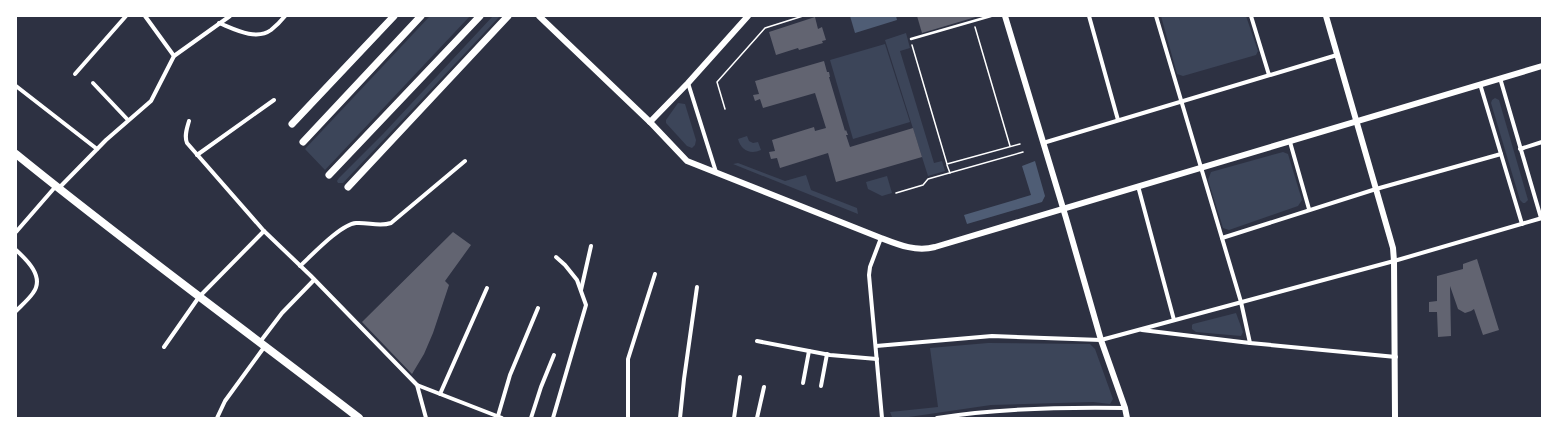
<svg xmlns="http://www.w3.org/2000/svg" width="1558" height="434" font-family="'Nunito Sans',sans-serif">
  <rect width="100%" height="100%" fill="#2d3142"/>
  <!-- green -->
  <g fill="#3c4559">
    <path d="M 430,16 L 470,16 L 325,170 L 305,149 Z"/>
    <path d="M 493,16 L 500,16 L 343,183 L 338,183 L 337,181 L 339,178 L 383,134 Z"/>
    <path d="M 1161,16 L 1246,16 L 1258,51 L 1256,55 L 1183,76 L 1177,74 Z"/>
    <path d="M 906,33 L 910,48 L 900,51 L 934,163 L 942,161 L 945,171 L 928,176 L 885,40 Z"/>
    <path d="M 885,44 L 910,122 L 853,139 L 830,60 Z"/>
    <path d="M 1495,98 L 1499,100 L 1528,200 L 1525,203 L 1523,203 L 1520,200 L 1491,103 L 1492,100 Z"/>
    <path d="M 678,103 L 685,104 L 696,140 L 695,145 L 692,148 L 687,146 L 666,123 L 666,120 Z"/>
    <path d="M 747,136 L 749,141 L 753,143 L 758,142 L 761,150 C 750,155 741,150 738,139 Z"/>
    <path d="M 1283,152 L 1288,154 L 1302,200 L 1298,206 L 1229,230 L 1223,228 L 1208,180 L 1211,172 Z"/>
    <path d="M 738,163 L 785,181 L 806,175 L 811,190 L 857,208 L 858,214 L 733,164 Z"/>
    <path d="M 887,176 L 892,193 L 882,196 L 868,189 L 866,182 Z"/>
    <path d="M 1236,313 L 1243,332 L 1241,336 L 1196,332 L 1192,329 L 1192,325 L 1193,324 Z"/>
    <path d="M 988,343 L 1090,344 L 1095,349 L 1113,399 L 1110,404 L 1093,402 L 991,405 L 902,418 L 892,417 L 890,412 L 938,407 L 930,348 Z"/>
  </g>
  <!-- water -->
  <g fill="#4f5d75">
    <path d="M 850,16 L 896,16 L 897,20 L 855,33 Z"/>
    <path d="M 1035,161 L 1045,196 L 1042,202 L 967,224 L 964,215 L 1031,195 L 1022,166 Z"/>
  </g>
  <!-- building -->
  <g fill="#626471">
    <path d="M 917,16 L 979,16 L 922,33 Z"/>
    <path d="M 815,17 L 818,29 L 822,27 L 826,40 L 822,41 L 823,43 L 799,50 L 798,48 L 776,55 L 769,32 Z"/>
    <path d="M 824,61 L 827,72 L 829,72 L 830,77 L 829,77 L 845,131 L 846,130 L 848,135 L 846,135 L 850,147 L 913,128 L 922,157 L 836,182 L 828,153 L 780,168 L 777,158 L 771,159 L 769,152 L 775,151 L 772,140 L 814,127 L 815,131 L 826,128 L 815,93 L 763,108 L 760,99 L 755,101 L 753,95 L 759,94 L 755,81 Z"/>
    <path d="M 453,232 L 471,245 L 445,281 L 449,285 L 433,333 L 424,354 L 412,374 L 362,322 Z"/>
    <path d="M 1477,259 L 1499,330 L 1483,335 L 1474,309 L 1471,311 L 1465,313 L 1458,309 L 1450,286 L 1451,336 L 1438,337 L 1437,312 L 1429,312 L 1429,302 L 1437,301 L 1437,276 L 1463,269 L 1463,264 Z"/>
  </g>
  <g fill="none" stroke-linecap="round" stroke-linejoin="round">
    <!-- path -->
    <g stroke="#fff" stroke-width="1.5">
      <path d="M 975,27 L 1010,146"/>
      <path d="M 912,45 L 947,164 L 1020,144"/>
      <path d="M 725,109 L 717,82 L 765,28 L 803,16"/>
      <path d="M 947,165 L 950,173"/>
      <path d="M 896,193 L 923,185 L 928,179 L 1023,152"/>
    </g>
    <!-- service -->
    <path stroke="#fff" stroke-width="2.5" d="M 911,39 L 991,16"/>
    <!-- minor -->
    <g stroke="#fff" stroke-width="4">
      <path d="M 145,16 L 174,56"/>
      <path d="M 1089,16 L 1118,120"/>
      <path d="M 1156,16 L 1241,302 L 1250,343"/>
      <path d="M 1251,16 L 1269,75"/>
      <path d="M 219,23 C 234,29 256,41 271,30 C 276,26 281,21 285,16"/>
      <path d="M 75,74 L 126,16"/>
      <path d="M 1500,78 L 1541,218"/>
      <path d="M 93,83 L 128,120"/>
      <path d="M 688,83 L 716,172"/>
      <path d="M 1480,84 L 1522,224"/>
      <path d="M 16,86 L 97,149"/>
      <path d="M 189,121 C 187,128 184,136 187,143 L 264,231 L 311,276 L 417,385 L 426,418"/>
      <path d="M 1290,142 L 1309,209"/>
      <path d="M 1043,143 L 1337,55"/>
      <path d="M 1520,149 L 1542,142"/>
      <path d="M 197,155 L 274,100"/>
      <path d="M 1138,186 L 1174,320"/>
      <path d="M 59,188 L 106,140 L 151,101 L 174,56 L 230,16"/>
      <path d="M 16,232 L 56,186"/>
      <path d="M 881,238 L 870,267 L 869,275 L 882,418"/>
      <path d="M 1222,238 L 1376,189 L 1501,154"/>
      <path d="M 16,250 C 27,260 45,277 33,293 C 29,299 22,305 16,311"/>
      <path d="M 300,266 C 312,255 341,224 356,223 C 368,222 379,227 391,223 L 465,161"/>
      <path d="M 581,290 L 591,246"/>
      <path d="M 1142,330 L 1250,343 L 1396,357"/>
      <path d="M 757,341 L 830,355 L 877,359"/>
      <path d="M 260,342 L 282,313 L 314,280"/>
      <path d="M 876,346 L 992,336 L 1101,340 L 1394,261 L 1542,218"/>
      <path d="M 164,347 L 199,297 L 264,231"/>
      <path d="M 803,383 L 809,351"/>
      <path d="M 417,385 L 502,418"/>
      <path d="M 821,386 L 827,354"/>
      <path d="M 440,394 L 487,288"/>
      <path d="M 498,416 L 510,375 L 538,308"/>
      <path d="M 217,418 L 225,401 L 265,346"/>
      <path d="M 531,418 L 541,387 L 554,355"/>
      <path d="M 553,418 L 586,305 L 577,280 L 565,265 L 556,257"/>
      <path d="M 628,418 L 628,359 L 655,274"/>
      <path d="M 680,418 L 684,379 L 697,287"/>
      <path d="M 734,418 L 740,377"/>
      <path d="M 757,418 L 764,387"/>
      <path d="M 937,418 C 999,408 1063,407 1125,408"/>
    </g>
    <!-- tertiary -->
    <g stroke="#fff" stroke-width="6">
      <path d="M 539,16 L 650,122 L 687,161 L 881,238 C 899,245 916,252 935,247 L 1542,66"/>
      <path d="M 1005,16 L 1066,218 L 1101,340 L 1125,408 L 1127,418"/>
      <path d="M 1326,16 L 1393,248 L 1394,261 L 1395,418"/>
      <path d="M 650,122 L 688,83 L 748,16"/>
    </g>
    <!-- secondary -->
    <g stroke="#fff" stroke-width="7">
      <path d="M 292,124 L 394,16"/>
      <path d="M 303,142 L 421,16"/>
      <path d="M 329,175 L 480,16"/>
      <path d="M 348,187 L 508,16"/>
    </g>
    <!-- primary -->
    <path stroke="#fff" stroke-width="8" d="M 16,154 C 128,245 245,330 359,418"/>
  </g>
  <!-- border -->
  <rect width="1558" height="434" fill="none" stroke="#ffffff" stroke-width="34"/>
</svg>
